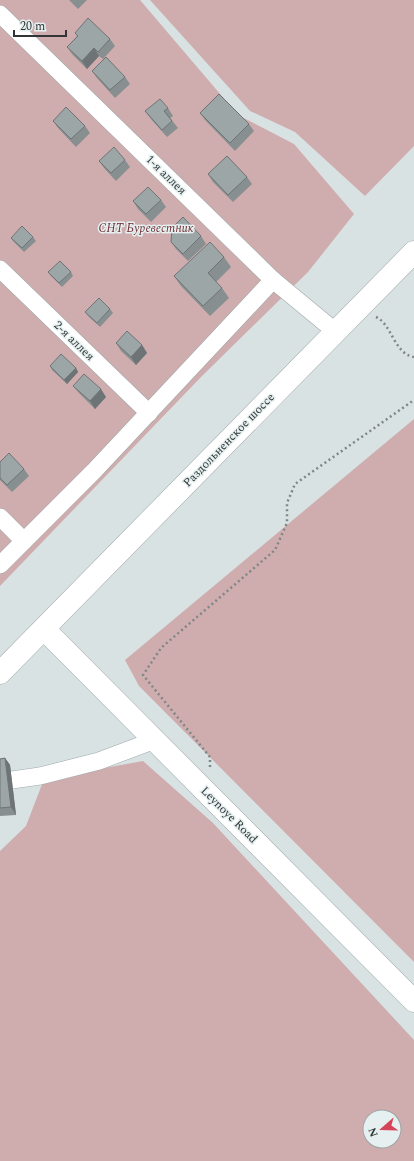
<svg xmlns="http://www.w3.org/2000/svg" width="414" height="1161" font-family="Spectral,serif">
  <rect width="100%" height="100%" fill="#d9e2e3"/>
  <!-- green -->
  <g fill="#cfadae" fill-rule="evenodd">
    <path d="M 0,0 L 140,0 L 238,115 L 294,144 L 354,214 L 308,272 L 201,377 L 0,586 Z"/>
    <path d="M 150,0 L 414,0 L 414,146 L 365,196 L 295,132 L 250,111 Z"/>
    <path d="M 414,419 L 414,962 L 139,686 L 125,660 Z"/>
    <path d="M 143,761 L 213,823 L 414,1040 L 414,1161 L 0,1161 L 0,851 L 26,826 L 44,779 ZM 370,1117 L 394,1117 L 394,1141 L 370,1141 Z"/>
  </g>
  <g fill="none" stroke-linecap="round" stroke-linejoin="round">
    <!-- minor casing -->
    <g stroke="#a0a9a9" stroke-width="18">
      <g id="minor">
        <path d="M 0,14 L 273,280 L 336,332"/>
        <path d="M 0,269 L 149,413"/>
        <path d="M 0,517 L 24,541"/>
        <path d="M 0,565 L 94,471 L 273,280"/>
        <path d="M 12,780 L 40,776 L 99,761 L 155,740"/>
      </g>
    </g>
    <!-- major casing -->
    <g stroke="#a0a9a9" stroke-width="23">
      <g id="major">
        <path d="M 44,629 L 414,1001"/>
        <path d="M 0,673 L 414,252"/>
      </g>
    </g>
    <!-- path -->
    <g stroke="#7f8686" stroke-width="2.5" stroke-dasharray="2 3" stroke-linecap="butt">
      <path d="M 376,317 C 392,324 394,354 414,357"/>
      <path d="M 210,767 L 210,757 L 143,675 L 161,648 L 275,550 L 287,523 L 287,503 L 295,484 L 414,400"/>
    </g>
    <!-- minor -->
    <use href="#minor" stroke="#fff" stroke-width="17"/>
    <!-- major -->
    <use href="#major" stroke="#fff" stroke-width="22"/>
  </g>
  <!-- wall -->
  <g fill="#878f90">
    <path d="M 69,0 L 87,0 L 78,9 Z"/>
    <path d="M 75,33 L 110,39 L 115,46 L 103,59 L 99,56 L 87,69 L 72,54 L 67,47 L 77,36 Z"/>
    <path d="M 92,71 L 125,77 L 130,84 L 115,98 L 97,78 Z"/>
    <path d="M 168,108 L 173,116 L 170,118 L 178,128 L 167,137 L 151,119 L 145,111 Z"/>
    <path d="M 200,113 L 249,124 L 254,131 L 235,151 L 205,120 Z"/>
    <path d="M 53,121 L 85,126 L 90,133 L 76,147 L 58,128 Z"/>
    <path d="M 125,160 L 130,167 L 116,181 L 104,168 L 99,161 Z"/>
    <path d="M 208,174 L 247,177 L 252,184 L 233,202 L 213,182 Z"/>
    <path d="M 161,200 L 166,207 L 151,222 L 138,209 L 133,201 Z"/>
    <path d="M 201,236 L 206,244 L 188,261 L 176,249 L 171,242 Z"/>
    <path d="M 33,237 L 36,241 L 24,252 L 13,241 L 11,238 Z"/>
    <path d="M 224,257 L 231,267 L 216,282 L 222,288 L 229,298 L 210,316 L 181,286 L 174,276 Z"/>
    <path d="M 48,272 L 71,272 L 73,276 L 62,287 L 51,276 Z"/>
    <path d="M 110,309 L 113,313 L 100,327 L 88,316 L 85,312 Z"/>
    <path d="M 116,343 L 142,345 L 147,353 L 136,365 L 121,351 Z"/>
    <path d="M 50,366 L 76,368 L 78,372 L 67,384 L 52,370 Z"/>
    <path d="M 73,386 L 106,397 L 95,409 L 79,393 Z"/>
    <path d="M 0,462 L 24,469 L 29,476 L 12,492 L 0,480 Z"/>
    <path d="M 5,758 L 10,765 L 16,815 L 0,816 L 0,759 Z"/>
  </g>
  <!-- shaded-wall -->
  <g fill="#6e7475">
    <path d="M 94,48 L 99,56 L 87,69 L 82,61 Z"/>
    <path d="M 142,345 L 147,353 L 136,365 L 131,357 Z"/>
    <path d="M 76,368 L 78,372 L 67,384 L 64,380 Z"/>
    <path d="M 101,389 L 106,397 L 95,409 L 90,401 Z"/>
    <path d="M 5,758 L 10,765 L 16,815 L 11,807 Z"/>
  </g>
  <!-- building -->
  <g fill="#9da6a7" stroke="#6e7475">
    <path d="M 88,18 L 110,39 L 98,52 L 94,48 L 82,61 L 67,47 L 78,36 L 75,33 Z"/>
    <path d="M 106,57 L 125,77 L 110,90 L 92,71 Z"/>
    <path d="M 219,94 L 249,124 L 230,143 L 200,113 Z"/>
    <path d="M 160,99 L 168,108 L 164,111 L 172,121 L 162,130 L 145,111 Z"/>
    <path d="M 66,107 L 85,126 L 71,139 L 53,121 Z"/>
    <path d="M 114,147 L 125,160 L 111,173 L 99,161 Z"/>
    <path d="M 227,156 L 247,177 L 228,195 L 208,174 Z"/>
    <path d="M 148,187 L 161,200 L 146,214 L 133,201 Z"/>
    <path d="M 183,217 L 201,236 L 183,254 L 171,242 L 172,228 Z"/>
    <path d="M 22,226 L 33,237 L 22,248 L 11,238 Z"/>
    <path d="M 210,242 L 224,257 L 208,273 L 222,288 L 203,306 L 174,276 Z"/>
    <path d="M 60,261 L 71,272 L 59,283 L 48,272 Z"/>
    <path d="M 99,298 L 110,309 L 97,323 L 85,312 Z"/>
    <path d="M 127,331 L 142,345 L 131,357 L 116,343 Z"/>
    <path d="M 61,354 L 76,368 L 64,380 L 50,366 Z"/>
    <path d="M 84,374 L 101,389 L 90,401 L 73,386 Z"/>
    <path d="M 9,453 L 24,469 L 7,485 L 0,478 L 0,462 Z"/>
    <path d="M 5,758 L 11,807 L 0,808 L 0,759 Z"/>
  </g>
  <g text-anchor="middle" dominant-baseline="central" stroke-width="3" stroke-linejoin="round" paint-order="stroke">
    <!-- street labels -->
    <g font-size="12" fill="#313535" stroke="#e6f0f0">
      <text transform="translate(166 175) rotate(44)">1-я аллея</text>
      <text transform="translate(74 341) rotate(44)">2-я аллея</text>
      <text transform="translate(229 440) rotate(-46)">Раздольненское шоссе</text>
      <text transform="translate(229 815) rotate(45)">Leynoye Road</text>
    </g>
    <!-- park labels -->
    <g font-size="12" font-style="italic" fill="#6e2c33" stroke="#e6f0f0">
      <text x="146" y="228">СНТ Буревестник</text>
    </g>
  </g>
  <!-- north arrow -->
  <g transform="translate(382 1129) rotate(250)"><circle r="19" fill="#e6f0f0" stroke="#9ea5a5"/>
  <path d="M0-3L7 15L0 10L-7 15Z" fill="#d54459"/>
  <text y="-6" font-size="11" font-weight="bold" text-anchor="middle" fill="#313535">N</text>
  </g>
  <!-- scale -->
  <path d="M14 30v6h52v-6" fill="none" stroke="#313535" stroke-width="2"/>
  <text x="20" y="30" font-size="12" fill="#313535" stroke="#e6f0f0" stroke-width="3" paint-order="stroke">20 m</text>
</svg>
